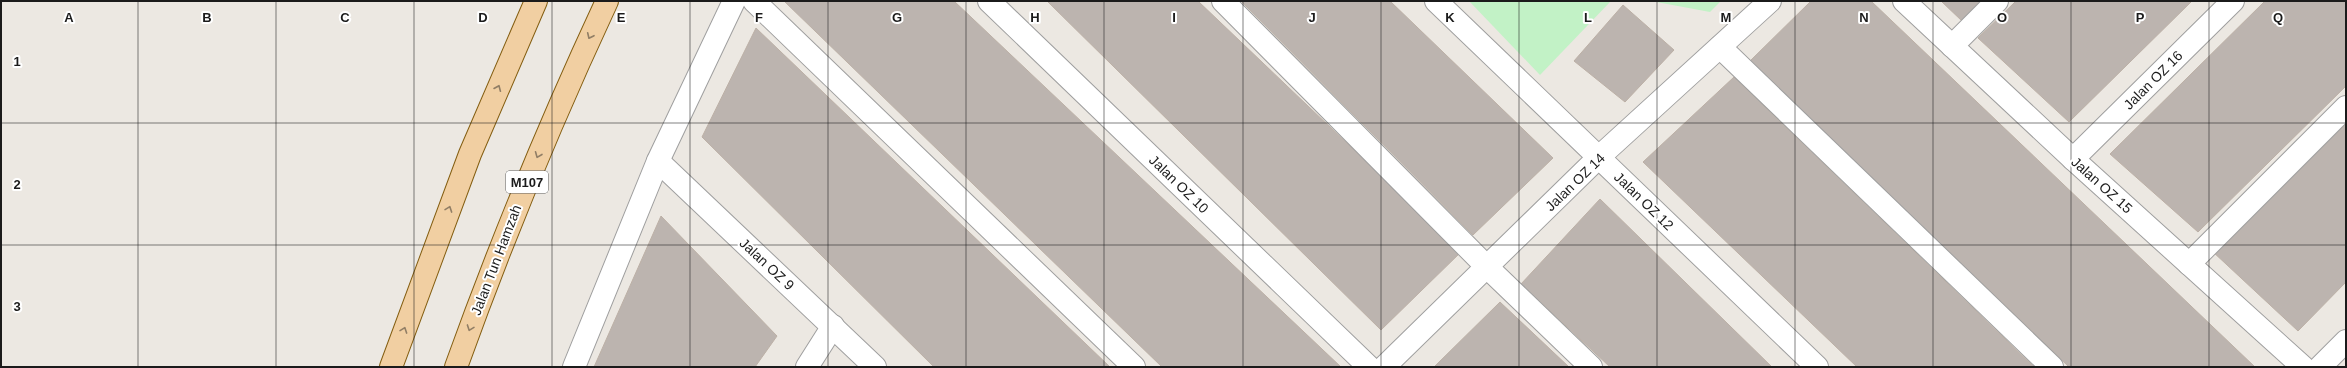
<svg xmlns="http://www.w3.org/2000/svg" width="2347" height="368" font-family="Arial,sans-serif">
  <rect width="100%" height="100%" fill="#ece8e2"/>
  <!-- park -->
  <g fill="#c2f2c6">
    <path d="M 1469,1 L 1611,1 L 1540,75 Z"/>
    <path d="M 1651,1 L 1721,1 L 1710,12 Z"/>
  </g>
  <!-- building -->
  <g fill="#bcb4af" stroke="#bcb0a6">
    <path d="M 784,1 L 954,1 L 1341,367 L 1162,367 Z"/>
    <path d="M 1047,1 L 1198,1 L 1461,252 L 1381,330 Z"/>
    <path d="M 1241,1 L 1390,1 L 1553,158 L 1473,235 Z"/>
    <path d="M 1811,1 L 1871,1 L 2255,367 L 2069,367 L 1750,61 Z"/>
    <path d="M 1941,1 L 1982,1 L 1962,21 Z"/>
    <path d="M 2016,1 L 2192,1 L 2069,122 L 1978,38 Z"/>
    <path d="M 2265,1 L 2346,1 L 2346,86 L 2198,232 L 2110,154 Z"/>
    <path d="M 1623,5 L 1674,50 L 1625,102 L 1574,61 Z"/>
    <path d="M 756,28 L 1110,367 L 934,367 L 702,137 Z"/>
    <path d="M 1734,77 L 2034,367 L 1857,367 L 1643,162 Z"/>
    <path d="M 2346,119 L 2346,282 L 2298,331 L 2212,251 Z"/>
    <path d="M 1600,199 L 1772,367 L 1610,367 L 1521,284 Z"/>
    <path d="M 661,216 L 777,336 L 755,367 L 594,367 Z"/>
    <path d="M 1500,302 L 1569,367 L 1434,367 Z"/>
  </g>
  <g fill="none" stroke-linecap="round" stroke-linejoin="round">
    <!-- minor casing -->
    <g stroke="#9f9f9f" stroke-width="24">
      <g id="minor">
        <path d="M 754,1 L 1134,367"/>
        <path d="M 989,1 L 1369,367"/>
        <path d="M 1223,1 L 1487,267 L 1591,367"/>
        <path d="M 1436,1 L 1817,367"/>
        <path d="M 1904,1 L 2073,159 L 2303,367"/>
        <path d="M 1952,46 L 1997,1"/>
        <path d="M 1720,47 L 2052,367"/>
        <path d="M 2073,159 L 2233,1"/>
        <path d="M 658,161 L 875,367"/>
        <path d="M 2189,264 L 2346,107"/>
        <path d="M 574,367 L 658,161 L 734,1"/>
        <path d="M 807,367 L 833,326"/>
        <path d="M 1384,367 L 1599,157 L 1770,1"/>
        <path d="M 2320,367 L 2346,341"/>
      </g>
    </g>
    <!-- major casing -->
    <g stroke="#835d10" stroke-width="24">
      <g id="major">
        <path d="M 391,367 L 470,154 L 536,1"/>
        <path d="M 456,367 C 501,242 551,121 607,1"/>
      </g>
    </g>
    <!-- minor -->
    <use href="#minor" stroke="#fff" stroke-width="22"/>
    <!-- major -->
    <use href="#major" stroke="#f1cfa2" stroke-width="22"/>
  </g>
  <!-- one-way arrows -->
  <defs><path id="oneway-chevron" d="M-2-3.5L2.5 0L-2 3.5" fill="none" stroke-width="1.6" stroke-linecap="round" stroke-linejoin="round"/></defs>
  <g stroke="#917e65">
    <use href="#oneway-chevron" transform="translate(590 36) rotate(115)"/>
    <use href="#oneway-chevron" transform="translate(498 88) rotate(-67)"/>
    <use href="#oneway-chevron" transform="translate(538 155) rotate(112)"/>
    <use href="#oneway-chevron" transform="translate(449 209) rotate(-70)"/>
    <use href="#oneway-chevron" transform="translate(470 328) rotate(110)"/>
    <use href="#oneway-chevron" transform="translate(404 330) rotate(-70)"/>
  </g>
  <!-- grid -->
  <path fill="none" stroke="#1b1b1b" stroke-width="1" stroke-opacity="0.55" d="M 138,1 L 138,367M 276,1 L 276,367M 414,1 L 414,367M 552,1 L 552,367M 690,1 L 690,367M 828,1 L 828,367M 966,1 L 966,367M 1104,1 L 1104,367M 1243,1 L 1243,367M 1381,1 L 1381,367M 1519,1 L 1519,367M 1657,1 L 1657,367M 1795,1 L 1795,367M 1933,1 L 1933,367M 2071,1 L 2071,367M 2209,1 L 2209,367M 1,123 L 2346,123M 1,245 L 2346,245"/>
  <g text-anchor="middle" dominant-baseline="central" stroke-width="4" stroke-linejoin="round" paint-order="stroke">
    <!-- shield labels -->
    <rect fill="#fff" stroke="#5f5f5f" stroke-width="1" x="506" y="171" width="42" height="22" rx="3"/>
    <g font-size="13" font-weight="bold" fill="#1b1b1b">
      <text x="527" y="182">M107</text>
    </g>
    <!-- street labels -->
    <g font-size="14" fill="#1b1b1b" stroke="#fff">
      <text transform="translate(2153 80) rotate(-45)">Jalan OZ 16</text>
      <text transform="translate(1575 182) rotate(-44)">Jalan OZ 14</text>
      <text transform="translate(1179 184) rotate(44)">Jalan OZ 10</text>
      <text transform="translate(2102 185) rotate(42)">Jalan OZ 15</text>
      <text transform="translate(1644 201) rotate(44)">Jalan OZ 12</text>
      <text transform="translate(496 260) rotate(-69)">Jalan Tun Hamzah</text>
      <text transform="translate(767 264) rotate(43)">Jalan OZ 9</text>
    </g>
  </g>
  <g font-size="13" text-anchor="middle" font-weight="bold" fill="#1b1b1b" stroke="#fff" stroke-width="4" stroke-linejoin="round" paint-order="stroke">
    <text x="69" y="22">A</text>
    <text x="207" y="22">B</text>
    <text x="345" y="22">C</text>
    <text x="483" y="22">D</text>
    <text x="621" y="22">E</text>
    <text x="759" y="22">F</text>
    <text x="897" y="22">G</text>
    <text x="1035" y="22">H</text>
    <text x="1174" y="22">I</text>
    <text x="1312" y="22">J</text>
    <text x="1450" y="22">K</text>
    <text x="1588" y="22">L</text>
    <text x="1726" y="22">M</text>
    <text x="1864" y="22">N</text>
    <text x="2002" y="22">O</text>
    <text x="2140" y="22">P</text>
    <text x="2278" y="22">Q</text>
    <text x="17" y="66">1</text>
    <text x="17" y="189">2</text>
    <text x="17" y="311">3</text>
  </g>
  <!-- border -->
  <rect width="2347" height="368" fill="none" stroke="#1b1b1b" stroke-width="4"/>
</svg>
